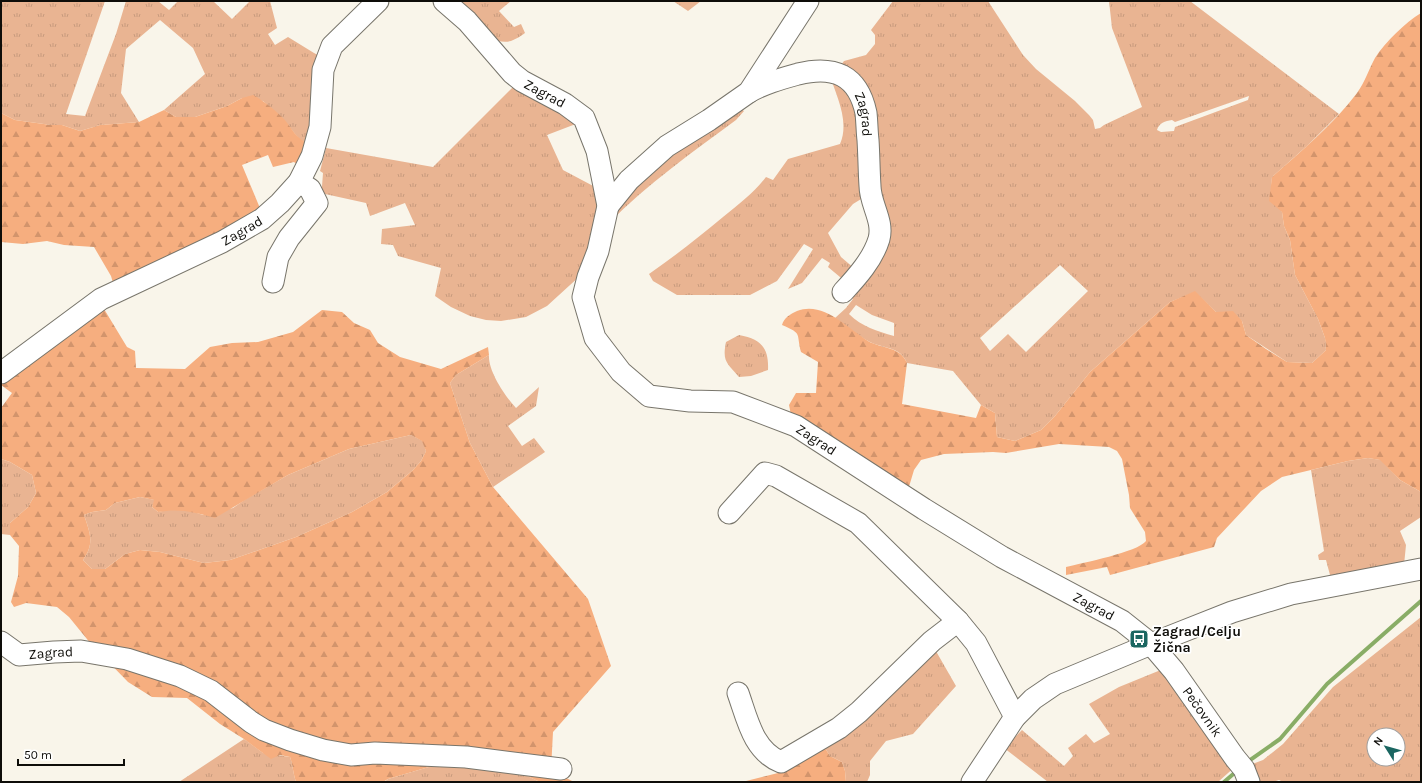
<svg xmlns="http://www.w3.org/2000/svg" width="1422" height="783" font-family="Karla,sans-serif">
  <defs>
    <pattern id="grass-tufts" width="24" height="20" patternUnits="userSpaceOnUse"><rect width="24" height="20" fill="#e9b492"/><path d="M3 7l-1-3M5 7V3M7 7l1-3M15 17l-1-3M17 17v-4M19 17l1-3" fill="none" stroke="#c79a7d"/></pattern>
    <pattern id="forest-firs" width="22" height="20" patternUnits="userSpaceOnUse"><rect width="22" height="20" fill="#f6ae7f"/><path d="M5 1l3.5 6h-7zM16 11l3.5 6h-7z" fill="#d2946c"/></pattern>
  </defs>
  <rect width="100%" height="100%" fill="#f9f5ea"/>
  <!-- grass -->
  <g fill="url(#grass-tufts)" fill-rule="evenodd">
    <path d="M 1,1 L 105,1 L 66,114 L 85,116 L 116,34 L 126,1 L 158,1 L 169,10 L 178,1 L 213,1 L 232,19 L 250,1 L 270,1 L 277,28 L 268,34 L 275,45 L 288,37 L 314,53 L 320,56 L 308,143 L 300,140 L 283,119 L 263,101 L 242,98 L 227,106 L 195,117 L 176,117 L 164,110 L 205,74 L 193,48 L 160,20 L 126,49 L 121,93 L 139,122 L 100,125 L 80,131 L 62,125 L 51,125 L 15,120 L 1,113 Z"/>
    <path d="M 449,1 L 511,1 L 499,11 L 514,27 L 521,24 L 525,33 C 521,36 516,39 511,41 C 488,47 464,15 449,1 Z"/>
    <path d="M 673,1 L 701,1 L 688,11 Z"/>
    <path d="M 893,1 L 988,1 L 1023,55 L 1036,69 L 1075,101 L 1089,115 L 1093,120 L 1095,129 L 1100,128 L 1104,125 L 1142,107 L 1112,28 L 1109,1 L 1190,1 L 1339,114 L 1308,145 L 1272,177 L 1271,188 L 1282,212 L 1284,226 L 1290,240 L 1295,275 L 1318,319 L 1325,338 L 1326,350 L 1312,363 L 1287,362 L 1246,335 L 1242,321 L 1216,312 L 1195,292 L 1170,302 L 1090,372 L 1055,416 L 1041,430 L 1015,441 L 997,437 L 995,413 L 981,405 L 953,371 L 907,363 C 900,346 884,349 870,342 C 858,336 846,326 835,318 L 846,308 L 853,299 L 846,293 L 874,258 L 871,132 L 838,69 L 844,61 L 866,55 L 875,44 L 875,35 L 871,30 ZM 1249,96 L 1248,100 L 1175,127 L 1174,131 L 1161,132 L 1157,130 C 1159,123 1165,121 1172,120 L 1175,122 ZM 1060,265 L 1088,291 L 1026,352 L 1008,334 L 990,351 L 980,338 ZM 856,305 L 872,315 L 894,323 L 894,336 C 877,331 862,327 849,314 Z"/>
    <path d="M 829,73 L 853,88 L 866,196 L 853,204 L 828,233 L 841,257 L 855,269 L 846,282 L 828,267 L 830,263 L 822,258 L 802,283 L 788,289 L 813,249 L 804,244 L 777,281 L 750,295 L 677,295 L 653,281 L 649,274 C 675,256 699,237 723,217 C 739,204 754,193 766,177 L 773,180 L 788,159 L 840,144 C 850,121 836,95 829,73 Z"/>
    <path d="M 517,83 L 581,122 L 547,135 L 563,170 L 597,188 L 603,212 L 581,275 L 547,306 L 526,317 L 501,321 L 486,320 L 470,316 L 451,307 L 435,296 L 441,268 L 398,256 L 393,245 L 381,244 L 382,229 L 415,225 L 405,203 L 370,216 L 366,203 L 325,194 L 321,200 L 323,173 L 320,171 L 326,148 L 433,167 Z"/>
    <path d="M 739,108 L 744,111 L 736,120 C 693,152 647,184 609,223 L 630,183 Z"/>
    <path d="M 739,335 C 761,339 769,348 768,370 L 751,376 L 739,377 C 727,363 722,362 726,342 Z"/>
    <path d="M 489,355 C 488,371 505,396 516,408 L 539,387 L 536,406 L 508,426 L 522,446 L 534,438 L 545,452 L 493,487 L 470,443 L 450,383 L 456,375 Z"/>
    <path d="M 411,435 L 423,441 L 426,451 L 421,461 L 413,470 L 387,492 L 352,512 L 296,537 L 230,560 L 204,563 L 160,552 L 140,550 L 125,554 L 105,569 L 92,569 L 83,560 C 95,543 90,533 84,515 L 92,512 L 106,510 L 115,503 L 140,497 L 155,500 L 152,507 L 158,512 L 171,509 L 191,511 L 203,515 L 233,508 L 246,499 L 288,475 L 349,449 Z"/>
    <path d="M 1368,458 L 1381,460 L 1400,480 L 1421,492 L 1421,517 L 1400,531 L 1406,545 L 1404,565 L 1372,573 L 1330,575 L 1326,560 L 1319,560 L 1318,555 L 1324,551 L 1311,470 L 1348,461 Z"/>
    <path d="M 1,459 L 10,462 L 32,475 L 36,493 L 28,507 L 10,523 L 10,535 L 1,534 Z"/>
    <path d="M 1421,617 L 1421,782 L 1283,782 L 1279,780 L 1273,782 L 1253,782 L 1247,766 L 1263,760 L 1283,744 L 1333,687 ZM 1374,735 L 1398,735 L 1398,759 L 1374,759 Z"/>
    <path d="M 933,646 L 956,686 L 913,734 L 886,741 L 870,761 L 870,775 L 867,782 L 846,782 L 845,771 L 842,762 L 830,756 L 823,745 Z"/>
    <path d="M 1173,665 L 1237,765 L 1218,782 L 1048,782 L 1004,748 L 1022,730 L 1064,766 L 1073,756 L 1068,748 L 1086,734 L 1094,743 L 1110,734 L 1089,704 L 1119,687 Z"/>
    <path d="M 244,739 L 263,753 L 290,757 C 293,765 293,774 296,782 L 179,782 Z"/>
    <path d="M 456,759 L 523,774 L 540,782 L 384,782 L 388,779 Z"/>
  </g>
  <!-- forest -->
  <g fill="url(#forest-firs)" fill-rule="evenodd">
    <path d="M 1421,13 L 1421,492 L 1400,480 L 1380,460 L 1368,458 L 1348,461 L 1282,477 L 1261,491 L 1217,538 L 1214,547 L 1110,575 L 1107,567 L 1066,575 L 1066,567 C 1082,563 1138,552 1146,541 L 1145,532 L 1130,508 L 1129,495 L 1122,459 L 1117,451 L 1109,447 L 1059,444 L 1006,453 L 993,452 L 944,454 L 921,460 L 914,470 L 908,490 L 792,420 L 789,405 L 796,393 L 816,393 L 818,362 L 801,352 C 796,333 803,334 782,325 C 784,318 790,314 797,311 C 824,301 847,328 868,341 C 882,349 900,346 907,363 L 902,404 L 976,418 L 981,405 L 995,413 L 997,437 L 1015,441 L 1041,430 L 1055,416 L 1090,372 L 1170,302 L 1195,291 L 1216,312 L 1233,311 L 1242,321 L 1246,335 L 1266,349 L 1287,362 L 1312,363 L 1326,350 L 1325,338 L 1318,319 L 1295,275 L 1290,240 L 1284,226 L 1282,212 L 1269,201 L 1272,177 C 1301,151 1333,125 1357,93 C 1365,82 1369,69 1375,58 C 1386,41 1405,23 1421,13 Z"/>
    <path d="M 253,95 C 264,101 275,110 284,119 C 292,128 296,139 308,143 L 299,166 L 294,162 L 273,167 L 268,155 L 242,165 L 262,213 L 114,286 L 111,276 L 94,247 L 64,245 L 47,241 L 23,244 L 1,242 L 1,113 L 15,120 L 51,125 L 62,125 L 80,131 L 100,125 L 139,122 L 164,110 L 176,117 L 195,117 L 227,106 L 242,98 Z"/>
    <path d="M 101,304 L 127,347 L 135,351 L 136,368 L 185,369 L 210,347 L 232,343 L 258,342 L 293,332 L 322,310 L 342,312 L 354,323 L 370,330 L 378,343 L 400,357 L 441,369 L 488,347 L 489,355 L 456,375 L 450,383 L 470,443 L 493,487 L 588,599 L 611,666 L 553,732 L 551,770 L 574,782 L 540,782 L 523,774 L 456,759 L 388,779 L 383,782 L 296,782 C 293,774 293,765 290,757 L 280,755 L 271,759 L 244,739 L 220,724 L 187,698 L 152,697 L 128,682 L 91,644 L 69,617 L 57,607 L 26,603 L 14,607 L 11,602 L 18,576 L 19,546 L 10,535 L 10,523 L 28,507 L 36,493 L 32,475 L 10,462 L 1,459 L 1,408 L 12,393 L 1,385 L 1,379 ZM 411,435 L 422,441 L 426,451 L 421,461 L 413,470 L 387,492 L 352,512 L 296,537 L 230,560 L 204,563 L 160,552 L 140,550 L 125,554 L 105,569 L 92,569 L 83,560 C 95,543 90,533 84,515 L 92,512 L 106,510 L 115,503 L 140,497 L 154,500 L 152,507 L 158,512 C 179,508 194,512 215,518 L 288,475 L 349,449 Z"/>
    <path d="M 823,745 L 830,756 L 842,762 L 845,771 L 846,782 L 742,782 L 778,773 Z"/>
  </g>
  <g fill="none" stroke-linecap="round" stroke-linejoin="round">
    <!-- stream -->
    <g stroke="#89ad66" stroke-width="4">
      <path d="M 1246,763 L 1280,739 L 1327,684 L 1421,601"/>
      <path d="M 1224,782 L 1238,770"/>
    </g>
    <!-- minor casing -->
    <g stroke="#78756b" stroke-width="23">
      <g id="minor">
        <path id="s1" d="M 444,1 L 467,21 L 512,73 L 522,81 L 565,104 L 584,118 L 597,151 L 608,206 L 598,251 L 588,277 L 583,297 L 595,338 L 621,372 L 649,396 L 690,401 L 733,402 L 796,426 L 924,509 L 1002,557 L 1122,621 L 1151,644 L 1174,671 L 1235,758 L 1244,769 L 1249,782"/>
        <path id="s2" d="M 749,92 C 765,83 780,79 798,74 C 834,65 858,75 866,113 C 867,122 867,132 868,140 C 869,156 869,171 870,186 C 870,204 884,221 879,239 C 873,259 857,277 843,292"/>
        <path d="M 608,206 L 629,180 L 667,146 L 709,120 L 749,92 L 808,1"/>
        <path d="M 273,282 L 278,257 L 289,238 L 317,203 L 310,189 L 299,182"/>
        <path id="s3" d="M 1,373 L 101,299 L 222,242 L 262,219 L 280,203 L 299,182 L 312,156 L 320,127 L 323,70 L 332,46 L 378,1"/>
        <path d="M 729,513 L 765,473 L 776,476 L 858,523 L 958,621 L 976,643 L 1015,717"/>
        <path id="s4" d="M 1,642 L 19,655 L 54,652 L 81,651 L 127,659 L 180,676 L 211,691 L 251,722 L 264,730 L 290,740 L 323,750 L 351,755 L 375,753 L 466,757 L 561,769"/>
        <path d="M 738,693 C 747,718 753,751 781,762 L 839,728 L 859,712 L 932,641 L 958,621"/>
        <path d="M 972,782 L 1015,717 L 1033,699 L 1055,684 L 1151,644 L 1232,612 L 1291,594 L 1421,569"/>
      </g>
    </g>
    <!-- minor -->
    <use href="#minor" stroke="#fff" stroke-width="21"/>
  </g>
  <!-- icons -->
  <defs>
    <g id="bus-square" transform="scale(1)"><rect x="-9" y="-9" width="18" height="18" rx="4" fill="#1a6661" stroke="#fff"/><path d="M-5-6H5V4H4V6H2V4H-2V6H-4V4H-5ZM-3.5-4V0h7V-4ZM-3.5 1.2v1.5H-2V1.2ZM2 1.2v1.5H3.5V1.2Z" fill="#fff"/></g>
  </defs>
  <g fill-rule="evenodd">
    <use href="#bus-square" x="1139" y="639"/>
  </g>
  <g text-anchor="middle" dominant-baseline="central" stroke-width="3.5" stroke-linejoin="round" paint-order="stroke">
    <!-- street labels -->
    <g font-size="14" fill="#0e0d09" stroke="#fff">
      <text stroke="none"><textPath href="#s1" startOffset="138">Zagrad</textPath></text>
      <text stroke="none"><textPath href="#s2" startOffset="144">Zagrad</textPath></text>
      <text stroke="none"><textPath href="#s3" startOffset="281">Zagrad</textPath></text>
      <text stroke="none"><textPath href="#s1" startOffset="669">Zagrad</textPath></text>
      <text stroke="none"><textPath href="#s1" startOffset="993">Zagrad</textPath></text>
      <text stroke="none"><textPath href="#s4" startOffset="54">Zagrad</textPath></text>
      <text stroke="none"><textPath href="#s1" startOffset="1147">Pečovnik</textPath></text>
    </g>
    <!-- poi labels -->
    <g font-size="14" font-weight="bold" fill="#0e0d09" stroke="#fff" text-anchor="start">
      <text x="1153" y="631">Zagrad/Celju<tspan x="1153" dy="16">Žična</tspan></text>
    </g>
  </g>
  <!-- border -->
  <rect width="1422" height="783" fill="none" stroke="#0e0d09" stroke-width="4"/>
  <!-- north arrow -->
  <g transform="translate(1386 747) rotate(307)"><circle r="19" fill="#ffffff" stroke="#9f9e9d"/>
  <path d="M0-3L7 15L0 10L-7 15Z" fill="#1a6661"/>
  <text y="-6" font-size="11" font-weight="bold" text-anchor="middle" fill="#0e0d09">N</text>
  </g>
  <!-- scale -->
  <path d="M18 759v6h106v-6" fill="none" stroke="#0e0d09" stroke-width="2"/>
  <text x="24" y="759" font-size="12" fill="#0e0d09" stroke="#ffffff" stroke-width="3" paint-order="stroke">50 m</text>
</svg>
